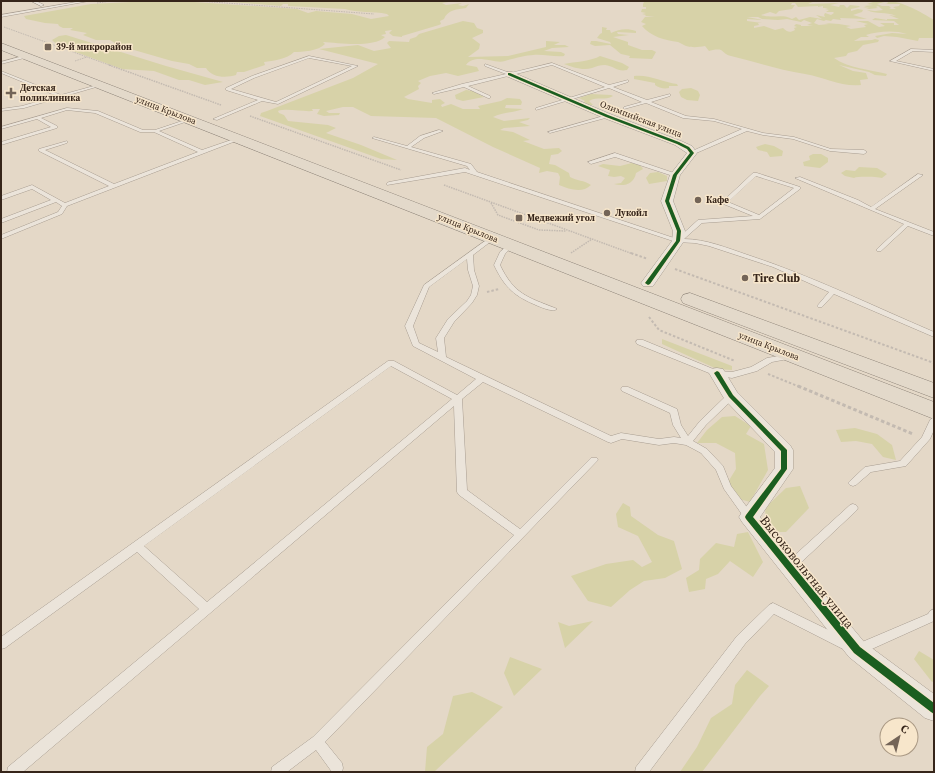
<svg xmlns="http://www.w3.org/2000/svg" width="935" height="773" font-family="'Source Serif 4',serif">
  <rect width="100%" height="100%" fill="#e4d8c7"/>
  <!-- green -->
  <g fill="#d7d2a8" fill-rule="evenodd">
    <path d="M 151,1 L 180,1 L 297,9 L 308,13 L 316,11 L 352,14 L 371,19 L 389,16 L 387,14 C 373,11 358,13 345,9 L 288,6 L 288,4 L 283,4 L 281,6 L 219,1 L 455,1 L 442,3 L 446,5 L 462,3 L 458,5 L 463,6 L 469,4 L 466,8 C 458,9 447,10 444,19 L 440,21 L 441,24 L 439,25 L 402,36 L 402,37 L 393,36 L 389,33 L 392,30 L 385,31 L 386,34 L 381,35 L 385,37 C 373,48 339,43 323,42 L 325,44 C 319,51 302,52 294,52 C 287,59 273,61 264,62 L 265,65 L 244,72 L 237,72 L 236,75 C 226,78 212,78 206,68 L 197,68 L 189,64 L 172,61 L 127,48 L 127,46 L 118,45 L 110,40 L 96,40 L 83,35 L 87,33 L 70,30 L 73,28 L 63,28 L 59,26 L 58,24 L 45,23 L 26,19 L 24,16 L 91,4 Z"/>
    <path d="M 652,1 L 837,1 L 843,2 L 815,1 L 808,4 L 839,3 L 830,5 L 839,7 L 840,5 L 844,5 L 847,8 L 850,5 L 859,6 L 860,7 L 851,9 L 851,11 L 858,9 L 863,10 L 862,12 L 853,15 L 867,19 L 840,18 L 841,20 L 833,19 L 831,21 L 826,20 L 824,21 L 817,19 L 814,23 L 819,25 L 829,24 L 825,23 L 839,24 L 851,26 L 846,27 L 851,29 L 866,27 L 864,25 L 868,24 L 856,21 L 868,21 L 879,27 L 885,26 L 880,23 L 894,23 L 894,25 L 899,25 L 894,21 L 872,20 L 875,18 L 887,20 L 887,19 L 899,19 L 889,15 L 896,16 C 886,11 876,15 867,10 L 875,11 L 883,10 L 878,6 L 876,7 L 878,8 L 869,9 L 863,7 L 870,8 L 864,6 L 873,5 L 867,4 L 876,1 L 884,2 L 877,4 L 882,6 L 889,6 L 891,8 L 889,9 L 896,9 L 893,7 L 899,6 L 900,4 L 886,4 L 888,3 L 887,1 C 902,1 921,12 934,20 L 934,38 L 919,38 L 918,41 L 897,37 L 884,36 L 877,38 L 875,36 L 892,33 L 907,34 C 895,30 878,31 866,35 L 869,37 L 861,37 L 854,41 L 872,40 L 875,39 L 879,40 L 878,42 L 863,45 L 857,51 L 848,53 L 846,56 L 834,58 C 848,68 871,70 887,74 L 886,76 L 875,75 L 869,72 L 839,65 L 853,71 L 866,73 L 868,79 L 860,80 L 861,85 C 841,87 824,77 805,74 C 779,70 756,62 731,56 C 726,55 724,52 721,50 C 718,49 712,50 709,51 L 705,46 C 699,47 693,48 686,46 C 683,45 681,43 678,42 C 665,40 651,37 642,26 L 646,24 L 641,22 L 645,17 L 655,17 L 645,16 L 646,15 L 642,14 L 646,13 L 641,12 L 642,9 L 646,9 L 646,7 L 643,7 L 643,4 L 649,4 L 643,4 L 644,2 ZM 792,3 L 795,3 L 798,7 L 818,6 L 818,7 L 823,6 L 823,8 L 828,8 L 825,9 L 829,10 L 826,12 L 833,12 L 834,13 L 831,15 L 825,13 L 824,15 L 825,17 L 816,15 L 822,19 L 810,17 L 799,20 L 796,17 L 792,19 C 783,13 771,19 761,15 L 770,12 L 776,14 L 779,11 L 792,9 L 795,5 L 791,5 ZM 747,17 L 758,17 L 762,19 L 778,20 L 787,19 L 801,22 L 804,20 L 812,23 L 807,25 L 813,26 L 801,26 L 801,25 L 796,24 L 794,26 L 797,27 L 794,28 L 795,30 C 790,33 787,32 783,28 L 775,30 L 764,26 L 754,28 L 754,26 L 759,25 L 758,23 L 762,23 L 747,21 L 747,19 L 763,20 Z"/>
    <path d="M 463,21 L 474,23 L 477,28 L 483,30 L 483,33 L 472,38 L 480,44 L 479,49 L 468,57 L 508,56 L 546,47 L 546,41 L 560,42 L 554,45 L 565,45 L 569,47 L 552,48 L 544,51 L 561,52 L 565,54 L 564,56 C 554,57 543,54 533,55 C 527,55 511,59 505,61 C 495,65 476,52 466,65 L 477,67 L 479,71 L 458,76 L 446,73 L 430,76 L 418,81 L 421,83 L 418,86 L 419,89 L 404,97 L 408,99 L 432,103 L 432,100 L 440,99 L 445,103 L 441,105 L 442,107 L 451,104 L 463,109 L 480,109 L 478,106 L 501,101 L 507,98 L 520,99 L 522,102 L 521,105 L 506,105 L 505,108 L 523,109 C 513,113 502,112 493,117 L 504,121 L 530,118 L 528,120 L 519,122 L 530,126 L 504,128 L 500,130 L 513,132 L 530,140 L 523,141 L 544,149 L 559,148 L 562,151 L 558,154 L 551,155 L 549,164 L 555,165 L 569,173 L 570,177 C 577,181 584,180 591,185 C 582,194 569,189 559,185 L 560,177 L 558,173 L 547,171 L 539,173 L 540,168 L 493,147 L 436,118 L 371,116 L 353,107 L 343,107 L 326,111 L 329,113 L 340,113 L 339,115 L 324,116 L 317,114 L 320,109 L 312,109 L 313,111 C 302,112 287,108 278,111 L 279,113 L 284,115 L 288,121 L 328,125 L 336,128 L 326,133 L 361,145 L 397,160 L 381,159 L 260,116 L 261,113 L 267,111 L 353,78 L 378,64 L 319,49 L 358,45 L 374,51 L 391,48 L 387,43 L 389,41 L 409,42 L 410,39 L 416,37 L 419,34 Z"/>
    <path d="M 602,27 L 607,28 L 606,30 L 610,30 L 611,33 C 619,29 627,28 636,31 L 636,33 L 617,32 L 618,34 L 629,35 L 613,37 L 628,42 L 628,45 L 642,50 L 652,50 L 656,52 L 652,59 L 629,58 L 630,56 L 621,54 L 610,45 L 595,46 L 590,44 L 591,41 L 596,41 L 611,44 L 610,42 L 597,38 L 600,34 L 602,33 Z"/>
    <path d="M 66,35 L 166,66 L 223,82 L 205,85 L 189,80 L 179,80 L 154,71 L 122,69 L 62,47 L 54,42 L 52,40 L 59,36 Z"/>
    <path d="M 600,56 L 622,63 L 629,67 L 627,70 C 617,72 614,66 605,65 C 600,65 597,66 592,68 C 583,71 572,67 564,64 C 574,62 592,61 600,56 Z"/>
    <path d="M 634,76 C 648,74 663,82 677,84 L 678,86 L 669,86 L 669,88 C 664,89 659,88 655,85 L 655,83 L 634,79 Z"/>
    <path d="M 691,88 L 698,91 L 700,95 L 698,101 L 687,100 L 681,97 L 679,92 L 682,89 Z"/>
    <path d="M 466,90 L 473,91 L 484,97 L 463,101 L 456,99 L 455,95 Z"/>
    <path d="M 591,94 L 611,95 L 613,96 C 605,101 597,96 589,101 L 593,105 L 589,105 L 583,103 L 585,101 L 579,98 Z"/>
    <path d="M 765,144 L 774,146 L 783,151 L 782,156 L 770,157 L 767,152 L 758,150 L 756,147 Z"/>
    <path d="M 813,154 L 821,154 L 828,158 L 828,162 L 820,168 L 804,166 L 803,162 L 810,160 L 809,156 Z"/>
    <path d="M 632,163 L 640,165 L 643,169 L 636,173 C 634,184 624,187 614,184 L 621,183 L 625,178 L 621,176 L 614,177 L 608,176 L 610,170 L 598,166 L 603,164 L 620,166 Z"/>
    <path d="M 859,167 L 877,168 L 887,174 L 882,178 C 877,177 858,176 854,178 L 845,176 L 841,173 L 846,170 L 855,171 Z"/>
    <path d="M 658,172 L 667,176 L 667,181 L 649,184 L 646,178 L 650,173 Z"/>
    <path d="M 662,339 L 732,366 L 732,370 L 717,369 L 662,344 Z"/>
    <path d="M 735,416 L 751,426 L 746,434 L 764,444 L 768,470 L 750,502 L 736,498 L 728,482 L 736,469 L 735,453 L 716,443 L 697,443 L 707,430 L 722,417 Z"/>
    <path d="M 855,428 L 877,434 L 892,445 L 896,460 L 883,457 L 872,444 L 856,441 L 841,442 L 836,430 Z"/>
    <path d="M 800,486 L 809,508 L 786,532 L 775,532 L 766,522 L 765,508 L 786,488 Z"/>
    <path d="M 623,503 L 630,507 L 631,516 L 658,535 L 674,541 L 682,569 L 665,578 L 644,581 L 630,590 L 611,607 L 588,601 L 571,576 L 606,564 L 633,560 L 642,567 L 652,562 L 638,536 L 618,527 L 616,514 Z"/>
    <path d="M 748,532 L 763,562 L 753,577 L 730,561 L 718,574 L 706,579 L 705,589 L 689,592 L 686,578 L 699,570 L 700,559 L 716,543 L 734,547 L 737,534 Z"/>
    <path d="M 593,621 L 565,648 L 558,622 L 569,626 Z"/>
    <path d="M 919,651 L 934,660 L 934,681 L 932,682 L 914,659 Z"/>
    <path d="M 510,657 L 542,669 L 514,696 L 504,673 Z"/>
    <path d="M 747,670 L 769,686 L 760,696 L 702,772 L 680,772 L 697,747 L 711,718 L 732,704 L 735,685 Z"/>
    <path d="M 472,692 L 503,707 L 434,772 L 425,772 L 427,747 L 443,734 L 453,696 Z"/>
  </g>
  <g fill="none" stroke-linecap="round" stroke-linejoin="round">
    <!-- service casing -->
    <g stroke="#a89d91" stroke-width="1">
      <g id="service">
        <path d="M 31,1 L 36,1 L 44,5 L 41,6 Z"/>
        <path d="M 82,1 L 89,1 L 1,17 L 1,15 Z"/>
        <path d="M 911,49 L 934,50 L 934,52 L 913,51 L 896,61 L 934,69 L 934,71 L 890,61 Z"/>
        <path d="M 27,55 L 28,57 L 1,64 L 1,62 Z"/>
        <path d="M 309,56 L 358,66 L 278,104 L 262,101 L 217,120 L 213,119 L 258,100 L 226,90 L 226,88 L 252,76 ZM 309,58 L 352,66 L 276,102 L 231,89 L 254,78 Z"/>
        <path d="M 552,63 L 609,85 L 628,80 L 628,82 L 613,87 L 647,100 L 670,94 L 670,96 L 651,102 L 686,116 L 714,119 L 763,133 L 794,137 L 831,149 L 864,150 L 867,152 L 864,154 L 830,151 L 793,139 L 763,135 L 747,131 L 694,154 L 690,154 L 690,152 L 742,129 L 714,121 L 683,118 L 646,103 L 624,109 L 624,107 L 642,102 L 609,88 L 536,110 L 536,108 L 605,87 L 552,65 L 468,86 L 490,96 L 490,98 L 488,98 L 464,87 L 434,94 L 432,93 L 462,84 L 506,74 L 485,66 L 485,64 L 510,73 Z"/>
        <path d="M 1,71 L 61,95 L 101,84 L 103,85 L 24,108 L 1,111 L 1,109 L 22,106 L 57,96 L 1,73 Z"/>
        <path d="M 67,108 L 98,111 L 143,130 L 155,130 L 191,118 L 191,120 L 159,131 L 202,150 L 237,138 L 241,139 L 67,206 L 62,214 L 1,239 L 1,235 L 58,212 L 62,206 L 56,202 L 1,223 L 1,219 L 51,200 L 32,189 L 1,200 L 1,196 L 32,185 L 65,203 L 109,186 L 39,151 L 39,149 L 67,141 L 67,143 L 45,150 L 114,184 L 198,152 L 154,132 L 140,132 L 95,113 L 67,110 L 41,118 L 57,126 L 57,128 L 1,145 L 1,142 L 51,127 L 37,119 L 1,129 L 1,127 Z"/>
        <path d="M 607,115 L 609,115 L 609,117 L 550,133 L 548,132 Z"/>
        <path d="M 439,130 L 443,131 L 424,138 L 411,147 L 471,164 L 477,172 L 677,239 L 698,220 L 753,216 L 721,203 L 753,173 L 757,173 L 800,187 L 800,189 L 760,219 L 702,223 L 684,239 C 706,239 727,248 748,255 C 812,276 873,306 934,332 L 934,337 L 834,294 L 822,307 L 818,307 L 817,306 L 818,305 L 829,292 L 773,267 L 709,246 L 695,243 L 676,242 L 465,172 L 387,185 L 387,183 L 389,182 L 465,168 L 470,170 L 467,166 L 372,138 L 374,137 L 407,146 L 420,136 ZM 756,176 L 794,188 L 759,215 L 728,202 Z"/>
        <path d="M 615,153 L 677,174 L 678,175 L 673,176 L 615,157 L 591,164 L 588,162 Z"/>
        <path d="M 918,174 L 923,175 L 875,209 L 934,232 L 934,236 L 908,226 L 881,251 L 877,251 L 877,249 L 904,224 L 795,178 L 800,177 L 858,200 L 871,207 Z"/>
        <path d="M 492,236 L 495,238 L 494,239 L 473,255 L 474,270 L 479,286 L 477,295 L 472,303 L 454,322 L 444,338 L 446,357 L 611,436 L 621,433 L 659,439 L 674,437 L 681,438 L 673,425 L 670,413 L 622,391 L 621,389 L 622,387 L 628,387 L 677,409 L 681,425 L 688,436 L 700,421 L 728,394 L 734,394 L 735,396 L 734,398 L 706,425 L 693,441 L 707,449 L 723,466 L 731,486 L 752,514 L 754,517 L 752,520 L 749,521 L 746,520 L 724,489 L 716,470 L 701,453 L 686,445 L 674,443 L 659,445 L 622,439 L 611,443 L 608,442 L 483,382 L 462,399 L 467,490 L 520,529 L 591,458 L 597,458 L 598,460 L 325,742 L 342,763 L 343,768 L 342,772 L 332,772 L 316,750 L 287,772 L 271,772 L 272,767 L 313,737 L 514,535 L 459,495 L 457,492 L 454,406 L 23,772 L 7,772 L 8,767 L 199,609 L 137,552 L 5,648 L 1,649 L 1,637 L 388,361 L 394,361 L 457,395 L 476,379 L 413,346 L 405,326 L 424,285 ZM 467,259 L 468,270 L 473,286 L 471,295 L 467,301 L 448,319 L 436,338 L 438,352 L 419,343 L 413,326 L 429,287 ZM 391,366 L 452,399 L 207,602 L 144,546 Z"/>
        <path d="M 510,243 L 513,245 L 505,254 L 500,265 C 514,294 527,297 555,308 L 557,309 L 555,310 C 550,311 543,308 538,306 C 514,296 505,288 494,265 L 500,252 Z"/>
        <path d="M 637,340 L 643,340 L 718,371 L 732,372 L 751,367 L 767,358 L 790,354 L 794,356 L 793,358 L 772,362 L 757,371 L 732,378 L 714,375 L 637,344 L 636,342 Z"/>
        <path d="M 934,417 L 934,430 L 930,439 L 906,466 L 871,472 L 856,485 L 853,486 L 850,485 L 848,483 L 850,481 L 865,467 L 900,461 L 922,437 L 930,420 Z"/>
        <path d="M 853,504 L 856,505 L 858,508 L 856,511 L 793,570 L 789,571 L 785,570 L 784,567 L 785,564 L 850,505 Z"/>
        <path d="M 773,603 L 849,640 L 851,644 L 849,648 L 845,649 L 841,648 L 774,614 L 745,644 L 649,772 L 635,772 L 636,767 L 737,636 L 769,605 Z"/>
        <path d="M 934,609 L 934,621 L 863,653 L 859,654 L 855,653 L 853,649 L 855,645 L 928,614 L 930,611 Z"/>
      </g>
    </g>
    <!-- minor casing -->
    <g stroke="#a89d91" stroke-width="1">
      <g id="minor">
        <path d="M 506,72 L 512,72 L 610,114 L 681,141 L 692,146 L 697,153 L 680,175 L 673,201 L 685,231 L 684,241 L 653,286 L 643,286 L 641,283 L 672,241 L 673,231 L 661,201 L 670,175 L 687,153 L 675,145 L 604,118 L 506,76 Z"/>
        <path d="M 717,368 L 723,369 L 737,392 L 790,445 L 793,450 L 793,469 L 760,517 L 865,643 L 934,694 L 934,721 L 925,718 L 849,657 L 742,522 L 739,517 L 742,512 L 775,468 L 775,452 L 725,400 L 709,373 L 711,369 Z"/>
      </g>
    </g>
    <!-- primary casing -->
    <g stroke="#8d8378" stroke-width="1">
      <g id="primary">
        <path d="M 1,43 L 934,402 L 934,419 L 1,50 Z"/>
        <path d="M 690,293 L 934,383 L 934,398 L 683,303 L 681,299 L 683,295 Z"/>
      </g>
    </g>
    <!-- path-far3 -->
    <g stroke="#c3bab1" stroke-width="1" stroke-dasharray="1.5 1" stroke-linecap="butt">
      <path d="M 199,1 L 374,14"/>
      <path d="M 97,3 L 111,1"/>
      <path d="M 4,27 L 112,66"/>
      <path d="M 75,61 L 87,57"/>
    </g>
    <!-- path-far2 -->
    <g stroke="#c3bab1" stroke-width="1.5" stroke-dasharray="1.5 1" stroke-linecap="butt">
      <path d="M 109,65 L 221,105"/>
      <path d="M 250,116 L 401,170"/>
      <path d="M 444,185 L 633,254"/>
      <path d="M 491,203 L 498,215 L 539,230 L 566,231"/>
      <path d="M 571,253 L 592,239"/>
    </g>
    <!-- path-far1 -->
    <g stroke="#c3bab1" stroke-width="2" stroke-dasharray="2.5 2" stroke-linecap="butt">
      <path d="M 631,253 L 648,259"/>
      <path d="M 675,269 L 934,363"/>
      <path d="M 487,292 L 499,289"/>
      <path d="M 649,317 L 659,330 L 735,361"/>
      <path d="M 768,374 L 800,387"/>
    </g>
    <!-- path -->
    <path stroke="#c3bab1" stroke-width="3" stroke-dasharray="3.5 2.5" stroke-linecap="butt" d="M 798,386 L 913,434"/>
    <!-- service -->
    <use href="#service" fill="#ebe4da" fill-rule="evenodd"/>
    <!-- minor -->
    <use href="#minor" fill="#ebe4da" fill-rule="evenodd"/>
    <!-- primary -->
    <use href="#primary" fill="#e3d9ca" fill-rule="evenodd"/>
    <!-- cycleway casing -->
    <g stroke="#f7e6cb" stroke-width="2">
      <g id="cycleway">
        <path d="M 508,73 L 510,73 L 608,115 L 679,142 L 689,147 L 694,153 L 677,175 L 669,201 L 681,231 L 680,241 L 650,284 L 648,285 L 645,283 L 676,241 L 677,231 L 665,201 L 673,175 L 690,153 L 687,149 L 677,144 L 606,117 L 508,75 Z"/>
        <path d="M 717,371 L 719,372 L 733,395 L 787,450 L 787,469 L 753,517 L 860,647 L 934,703 L 934,714 L 931,712 L 854,653 L 746,519 L 745,517 L 746,515 L 781,469 L 781,451 L 729,397 L 714,373 Z"/>
      </g>
    </g>
    <!-- cycleway -->
    <use href="#cycleway" fill="#1b5e20" fill-rule="evenodd"/>
  </g>
  <!-- markers -->
  <g fill="#736457" stroke="#f7e6cb" stroke-width="1.5">
    <rect x="44" y="43" width="8" height="8" rx="2"/>
    <path d="M9 87h4v4h4v4h-4v4h-4v-4h-4v-4h4z"/>
    <circle cx="698" cy="200" r="4"/>
    <circle cx="607" cy="213" r="4"/>
    <rect x="515" y="214" width="8" height="8" rx="2"/>
    <circle cx="745" cy="278" r="4"/>
  </g>
  <g text-anchor="middle" dominant-baseline="central" stroke-width="3" stroke-linejoin="round" paint-order="stroke">
    <!-- far-poi labels -->
    <g font-size="9" font-weight="bold" fill="#36251a" stroke="#f7e6cb" text-anchor="start">
      <text x="56" y="47">39-й микрорайон</text>
      <text x="20" y="88">Детская<tspan x="20" dy="10">поликлиника</tspan></text>
      <text x="706" y="200">Кафе</text>
      <text x="615" y="213">Лукойл</text>
      <text x="527" y="218">Медвежий угол</text>
    </g>
    <!-- far-street labels -->
    <g font-size="9" fill="#36251a" stroke="#f7e6cb">
      <text transform="translate(166 110) rotate(21)">улица Крылова</text>
      <text transform="translate(641 119) rotate(21)">Олимпийская улица</text>
      <text transform="translate(468 228) rotate(22)">улица Крылова</text>
      <text transform="translate(769 346) rotate(21)">улица Крылова</text>
    </g>
    <!-- poi labels -->
    <g font-size="11" font-weight="bold" fill="#36251a" stroke="#f7e6cb" text-anchor="start">
      <text x="753" y="278">Tire Club</text>
    </g>
    <!-- near-street labels -->
    <g font-size="13" fill="#36251a" stroke="#f7e6cb">
      <text transform="translate(807 572) rotate(51)">Высоковольтная улица</text>
    </g>
  </g>
  <!-- border -->
  <rect width="935" height="773" fill="none" stroke="#36251a" stroke-width="4"/>
  <!-- north arrow -->
  <g transform="translate(899 737) rotate(35)"><circle r="19" fill="#f7e6cb" stroke="#aa9984"/>
  <path d="M0-3L7 15L0 10L-7 15Z" fill="#736457"/>
  <text y="-6" font-size="11" font-weight="bold" text-anchor="middle" fill="#36251a">С</text>
  </g>
</svg>
